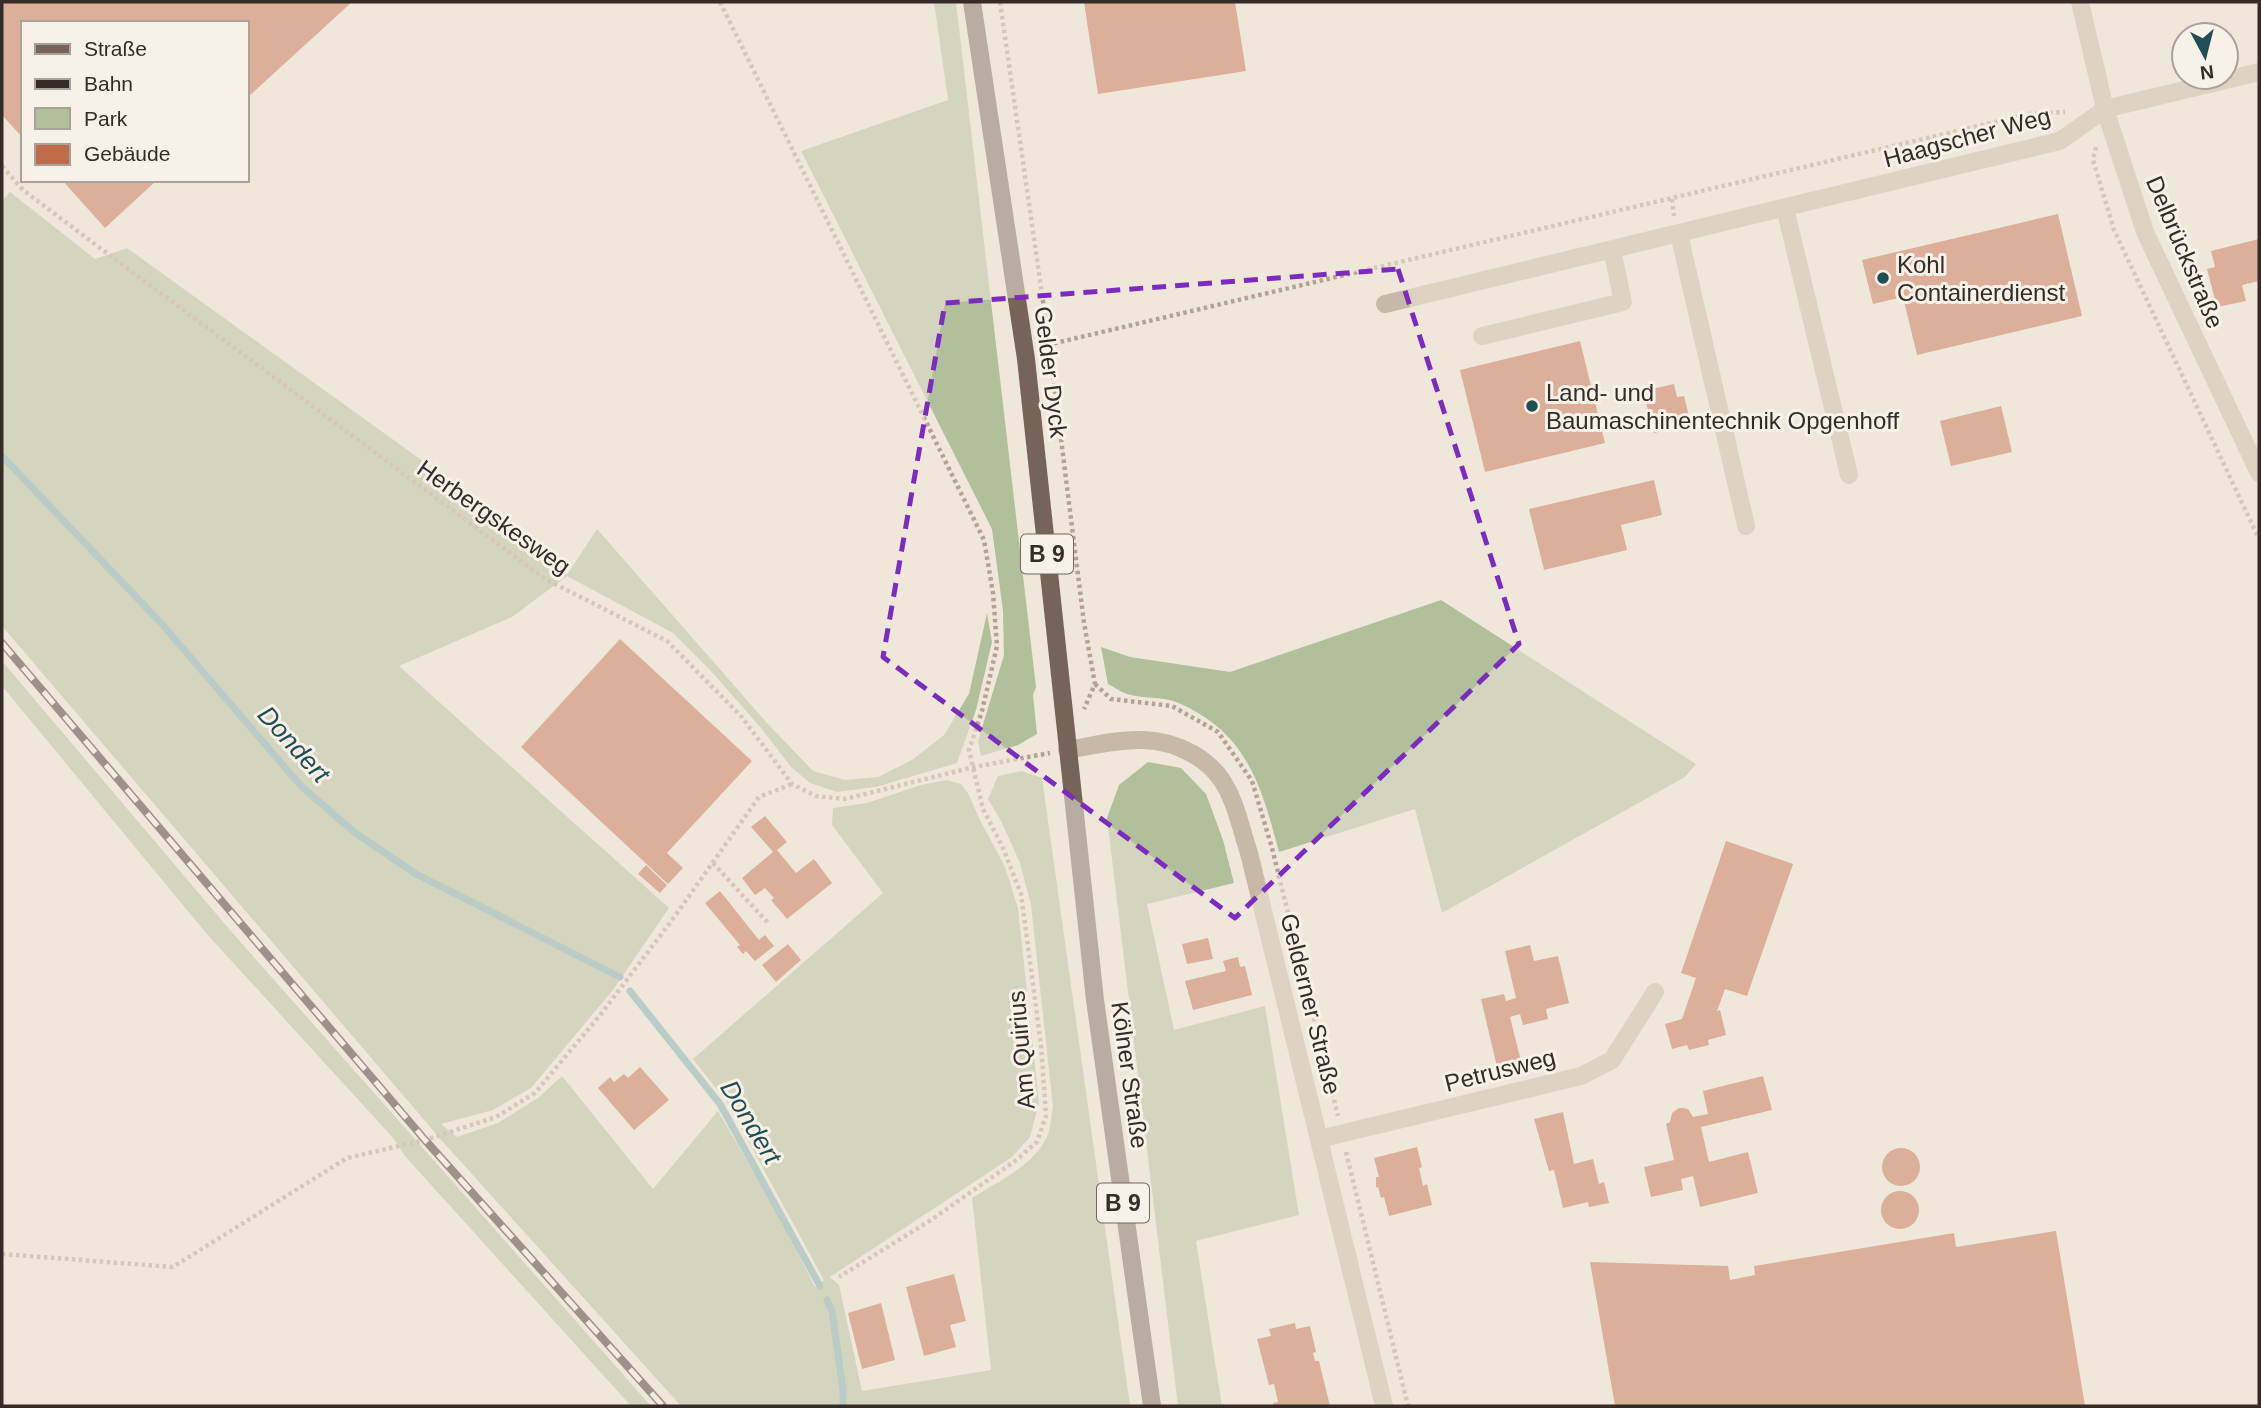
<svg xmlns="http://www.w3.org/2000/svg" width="2261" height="1408" font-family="Arial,sans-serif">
  <rect width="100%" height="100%" fill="#f0e7db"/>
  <!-- green -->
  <g fill="#b1bf9b">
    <path d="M 934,2 L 956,2 L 1036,687 L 1033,695 L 1037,734 L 1018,745 L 981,756 L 978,741 L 1004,655 L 1003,611 L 992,529 L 801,151 L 948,100 Z"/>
    <path d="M 10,192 L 95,259 L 127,248 L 552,554 L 567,575 L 597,529 L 768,724 L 813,771 L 845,780 L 878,777 L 912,760 L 944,735 L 969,694 L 987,613 L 992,642 L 976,710 L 957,763 L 876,787 L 837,792 L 810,783 L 791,767 L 761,728 L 711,671 L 673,633 L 567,576 L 512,617 L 399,666 L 669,908 L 613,990 L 531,1088 L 493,1110 L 441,1124 L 457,1137 L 498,1123 L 538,1098 L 562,1076 L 653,1189 L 718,1111 L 777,1212 L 815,1287 L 824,1280 L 727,1102 L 693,1059 L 883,893 L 832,825 L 833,808 L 867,803 L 921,785 L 947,780 L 961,784 L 968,793 L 979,818 L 1005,867 L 1018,908 L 1039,1103 L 1030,1137 L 1012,1157 L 830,1277 L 839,1285 L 862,1391 L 991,1370 L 972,1198 C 997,1182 1037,1164 1048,1134 C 1051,1125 1051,1115 1053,1107 L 1031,905 L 1020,863 L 1001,821 L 988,799 L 998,776 L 1022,771 L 1042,778 L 1130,1406 L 681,1406 L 443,1142 L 2,626 L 2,201 Z"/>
    <path d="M 1441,600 L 1696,764 L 1685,777 L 1442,913 L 1415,809 L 1279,852 C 1261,784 1246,731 1176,702 C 1161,696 1143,699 1127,694 C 1121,692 1114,687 1108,684 L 1101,647 L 1130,657 L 1230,672 Z"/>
    <path d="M 2,661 L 230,930 L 651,1406 L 631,1406 L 404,1155 L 394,1139 L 206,933 L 2,686 Z"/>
    <path d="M 1148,762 L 1181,768 L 1206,794 L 1223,840 L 1234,883 L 1147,904 L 1174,1030 L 1265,1006 L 1299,1215 L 1196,1241 L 1222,1406 L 1178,1406 L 1107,818 L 1119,785 Z"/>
  </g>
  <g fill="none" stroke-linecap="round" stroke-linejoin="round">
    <!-- stream -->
    <g stroke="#7ba8ac" stroke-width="7">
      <path d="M 2,456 L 161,623 L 301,786 L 354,832 L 416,874 L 620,977"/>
      <path d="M 630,991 L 720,1104 L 820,1286"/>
      <path d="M 827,1300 L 832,1311 L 843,1390 L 843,1406"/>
    </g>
  </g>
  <!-- building -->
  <g fill="#c16c49">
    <path d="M 2,2 L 352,2 L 247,98 L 247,23 L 23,23 L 23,138 L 2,115 Z"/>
    <path d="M 1084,2 L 1235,2 L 1246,71 L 1098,94 Z"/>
    <path d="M 62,180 L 157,180 L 105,228 Z"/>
    <path d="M 2058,214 L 2082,316 L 1917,355 L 1903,297 L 1873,304 L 1862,260 Z"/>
    <path d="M 2259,239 L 2259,281 L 2242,285 L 2246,301 L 2217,307 L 2207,269 L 2215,267 L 2211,251 Z"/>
    <path d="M 1580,341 L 1605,443 L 1485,472 L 1460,370 Z"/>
    <path d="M 1674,384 L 1677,397 L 1684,396 L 1691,424 L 1654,433 L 1643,391 Z"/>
    <path d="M 2001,406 L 2012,452 L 1951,466 L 1940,421 Z"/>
    <path d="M 1654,480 L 1662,515 L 1621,525 L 1627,550 L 1544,570 L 1529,509 Z"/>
    <path d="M 620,639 L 752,761 L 667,853 L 683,868 L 668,884 L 521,747 Z"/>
    <path d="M 765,816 L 787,842 L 777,850 L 796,873 L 814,859 L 832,883 L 787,919 L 771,900 L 774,898 L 765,888 L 755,895 L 742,878 L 773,852 L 751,827 Z"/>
    <path d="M 1726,841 L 1793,864 L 1747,996 L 1725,989 L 1717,1011 L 1720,1010 L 1726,1035 L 1708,1040 L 1709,1045 L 1689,1050 L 1687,1045 L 1672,1049 L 1665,1024 L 1682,1019 L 1696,978 L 1681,973 Z"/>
    <path d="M 646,865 L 667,885 L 660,893 L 638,874 Z"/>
    <path d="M 720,891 L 759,940 L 765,935 L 774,946 L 755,961 L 746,951 L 743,954 L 737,947 L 740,945 L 705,903 Z"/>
    <path d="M 1208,938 L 1213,959 L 1187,964 L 1182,944 Z"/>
    <path d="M 788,944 L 801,960 L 776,982 L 762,965 Z"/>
    <path d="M 1530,945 L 1534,961 L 1558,956 L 1569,1003 L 1546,1009 L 1548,1019 L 1523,1025 L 1520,1014 L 1510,1017 L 1521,1061 L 1497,1067 L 1481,999 L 1504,994 L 1506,1001 L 1516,998 L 1505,951 Z"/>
    <path d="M 1238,957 L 1240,967 L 1245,966 L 1252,995 L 1193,1010 L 1185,981 L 1226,971 L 1223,961 Z"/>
    <path d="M 640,1067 L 669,1100 L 634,1130 L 598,1088 L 610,1077 L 614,1082 L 624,1074 L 628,1078 Z"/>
    <path d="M 1763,1076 L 1772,1110 L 1701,1127 L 1709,1162 L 1748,1152 L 1758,1193 L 1700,1207 L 1693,1176 L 1681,1179 L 1683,1190 L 1651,1197 L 1644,1167 L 1674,1160 L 1666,1124 L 1670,1122 L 1672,1113 L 1679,1108 L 1683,1108 L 1688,1109 L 1693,1117 L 1708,1114 L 1703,1091 Z"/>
    <path d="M 1563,1112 L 1574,1164 L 1593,1159 L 1599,1184 L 1604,1182 L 1609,1203 L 1589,1207 L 1588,1202 L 1563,1208 L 1554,1170 L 1549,1171 L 1534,1119 Z"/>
    <path d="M 1417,1147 L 1422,1167 L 1419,1168 L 1423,1186 L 1427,1184 L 1432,1205 L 1389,1216 L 1384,1197 L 1381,1198 L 1378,1187 L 1376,1188 L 1376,1177 L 1379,1177 L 1374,1158 Z"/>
    <circle cx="1901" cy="1167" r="19"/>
    <circle cx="1900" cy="1210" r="19"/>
    <path d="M 2056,1231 L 2085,1406 L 1615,1406 L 1590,1262 L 1728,1266 L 1730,1280 L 1755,1275 L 1754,1266 L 1954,1233 L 1956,1247 Z"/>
    <path d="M 954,1274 L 966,1321 L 950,1325 L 956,1347 L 924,1356 L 906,1287 Z"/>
    <path d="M 881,1303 L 895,1360 L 862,1369 L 848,1313 Z"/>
    <path d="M 1295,1323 L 1296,1329 L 1310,1326 L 1316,1352 L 1313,1353 L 1315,1361 L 1319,1361 L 1330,1406 L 1274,1406 L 1273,1403 L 1278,1402 L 1274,1384 L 1269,1385 L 1257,1339 L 1271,1336 L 1269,1329 Z"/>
  </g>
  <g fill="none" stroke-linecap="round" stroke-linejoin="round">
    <!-- path -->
    <g stroke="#b4a292" stroke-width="4.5" stroke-dasharray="3.5 3.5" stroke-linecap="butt">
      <path d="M 720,2 L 984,540 L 993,593 L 997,646 L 982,711 L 969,750 L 983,809 L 1003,848 L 1021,894 L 1041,1045 L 1046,1116 L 1037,1142 L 1015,1161 L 931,1220 L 839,1277"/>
      <path d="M 1000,2 L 1049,343 L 1084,623 L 1095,684 L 1084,709"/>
      <path d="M 2096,147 L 2093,160 L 2114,230 L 2259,539"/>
      <path d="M 2,166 L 23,190 L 112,257 L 545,579 L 667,641 L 741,716 L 792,784 L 816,796 L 845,799 L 974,767 L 1050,753"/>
      <path d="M 1672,199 L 1674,216"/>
      <path d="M 1047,345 L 2029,114 L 2065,112"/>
      <path d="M 1095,684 L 1111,699 L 1172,706 L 1218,732 L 1252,781 L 1272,848 L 1338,1116"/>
      <path d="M 713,863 L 769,924"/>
      <path d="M 1346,1152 L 1408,1406"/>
      <path d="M 2,1254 L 173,1267 L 347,1158 L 425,1140 L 496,1117 L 535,1093 L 601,1014 L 675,916 L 759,797 L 792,784"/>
    </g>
    <!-- minor -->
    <g stroke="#c8b8a7" stroke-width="18">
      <path d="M 2080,2 L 2105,109 L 2145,232 L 2259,473"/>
      <path d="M 1785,208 L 1849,475"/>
      <path d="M 1679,234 L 1746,526"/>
      <path d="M 1385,304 L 2060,141 L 2105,109 L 2259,72"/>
      <path d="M 1482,336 L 1623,302 L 1612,250"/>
      <path d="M 1067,750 C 1091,746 1118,739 1143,740 C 1177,741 1213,759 1228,791 C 1238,810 1242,833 1249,853 L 1384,1406"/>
      <path d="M 1319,1139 L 1581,1076 L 1612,1060 L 1655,992"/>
    </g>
    <!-- major -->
    <path stroke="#766459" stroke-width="18" d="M 972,2 L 1026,359 L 1095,1000 L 1152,1406"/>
    <!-- rail casing -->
    <g stroke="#352c27" stroke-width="8">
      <path id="rail" d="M 2,643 L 425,1140 L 663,1406"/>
    </g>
    <!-- rail -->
    <use href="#rail" stroke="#f8f1e7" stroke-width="5" stroke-dasharray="16" stroke-linecap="butt"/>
  </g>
  <!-- marked area -->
  <path d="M0 0H2261V1408H0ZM 1398,269 L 1519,644 L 1235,918 L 883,657 L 945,303 Z" fill="#f0e7db" fill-opacity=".55" fill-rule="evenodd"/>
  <path fill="none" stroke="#7b2cbf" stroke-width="5" stroke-dasharray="14 9" stroke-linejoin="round" d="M 1398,269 L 1519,644 L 1235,918 L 883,657 L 945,303 Z"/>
  <!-- markers -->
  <g fill="#1f4e54" stroke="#f8f1e7" stroke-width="2.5">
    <circle cx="1883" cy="278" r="7"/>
    <circle cx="1532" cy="406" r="7"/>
  </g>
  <g text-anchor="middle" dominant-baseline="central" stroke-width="6" stroke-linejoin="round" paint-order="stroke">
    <!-- shield labels -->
    <g fill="#f8f1e7" stroke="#706761" stroke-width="2">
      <rect x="1021" y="534.5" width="52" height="39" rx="5"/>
      <rect x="1097" y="1183.5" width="52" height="39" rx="5"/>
    </g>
    <g font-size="23" font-weight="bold" fill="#352c27">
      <text x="1047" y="554">B 9</text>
      <text x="1123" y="1203">B 9</text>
    </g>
    <!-- street labels -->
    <g font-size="24" fill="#352c27" stroke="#f8f1e7">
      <text transform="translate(1967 137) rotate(-15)">Haagscher Weg</text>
      <text transform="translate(2185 252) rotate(67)">Delbrückstraße</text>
      <text transform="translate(1051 372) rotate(83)">Gelder Dyck</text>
      <text transform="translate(494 517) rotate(35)">Herbergskesweg</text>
      <text transform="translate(1311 1004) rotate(76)">Gelderner Straße</text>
      <text transform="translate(1021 1050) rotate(-95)">Am Quirius</text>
      <text transform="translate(1500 1070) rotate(-14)">Petrusweg</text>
      <text transform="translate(1130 1075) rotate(82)">Kölner Straße</text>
    </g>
    <!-- poi labels -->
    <g font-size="24" fill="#352c27" stroke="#f8f1e7" text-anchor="start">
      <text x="1897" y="264">Kohl<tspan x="1897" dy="28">Containerdienst</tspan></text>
      <text x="1546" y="392">Land- und<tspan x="1546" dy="28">Baumaschinentechnik Opgenhoff</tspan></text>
    </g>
    <!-- water labels -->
    <g font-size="26" font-style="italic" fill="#1f4e54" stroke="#f8f1e7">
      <text transform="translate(294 744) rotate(48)">Dondert</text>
      <text transform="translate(751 1122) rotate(59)">Dondert</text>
    </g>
  </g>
  <!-- border -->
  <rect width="2261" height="1408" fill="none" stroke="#352c27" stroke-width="7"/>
  <!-- legend -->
  <rect x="21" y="21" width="228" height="161" fill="#f8f1e7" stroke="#aaa29a" stroke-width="2"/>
  <rect x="35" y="44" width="35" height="10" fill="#766459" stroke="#aaa29a" stroke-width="2"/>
  <text x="84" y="56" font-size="21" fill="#352c27">Straße</text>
  <rect x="35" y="79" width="35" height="10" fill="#352c27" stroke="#aaa29a" stroke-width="2"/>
  <text x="84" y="91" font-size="21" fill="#352c27">Bahn</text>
  <rect x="35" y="108" width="35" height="21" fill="#b1bf9b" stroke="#aaa29a" stroke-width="2"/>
  <text x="84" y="126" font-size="21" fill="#352c27">Park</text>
  <rect x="35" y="144" width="35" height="21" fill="#c16c49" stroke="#aaa29a" stroke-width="2"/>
  <text x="84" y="161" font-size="21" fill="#352c27">Gebäude</text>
  <!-- north arrow -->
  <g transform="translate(2205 56) rotate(173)"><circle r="33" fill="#f8f1e7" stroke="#aaa29a" stroke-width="2"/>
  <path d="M0-5L12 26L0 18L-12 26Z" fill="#1f4e54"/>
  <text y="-10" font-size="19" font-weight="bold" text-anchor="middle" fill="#352c27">N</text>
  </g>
</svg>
